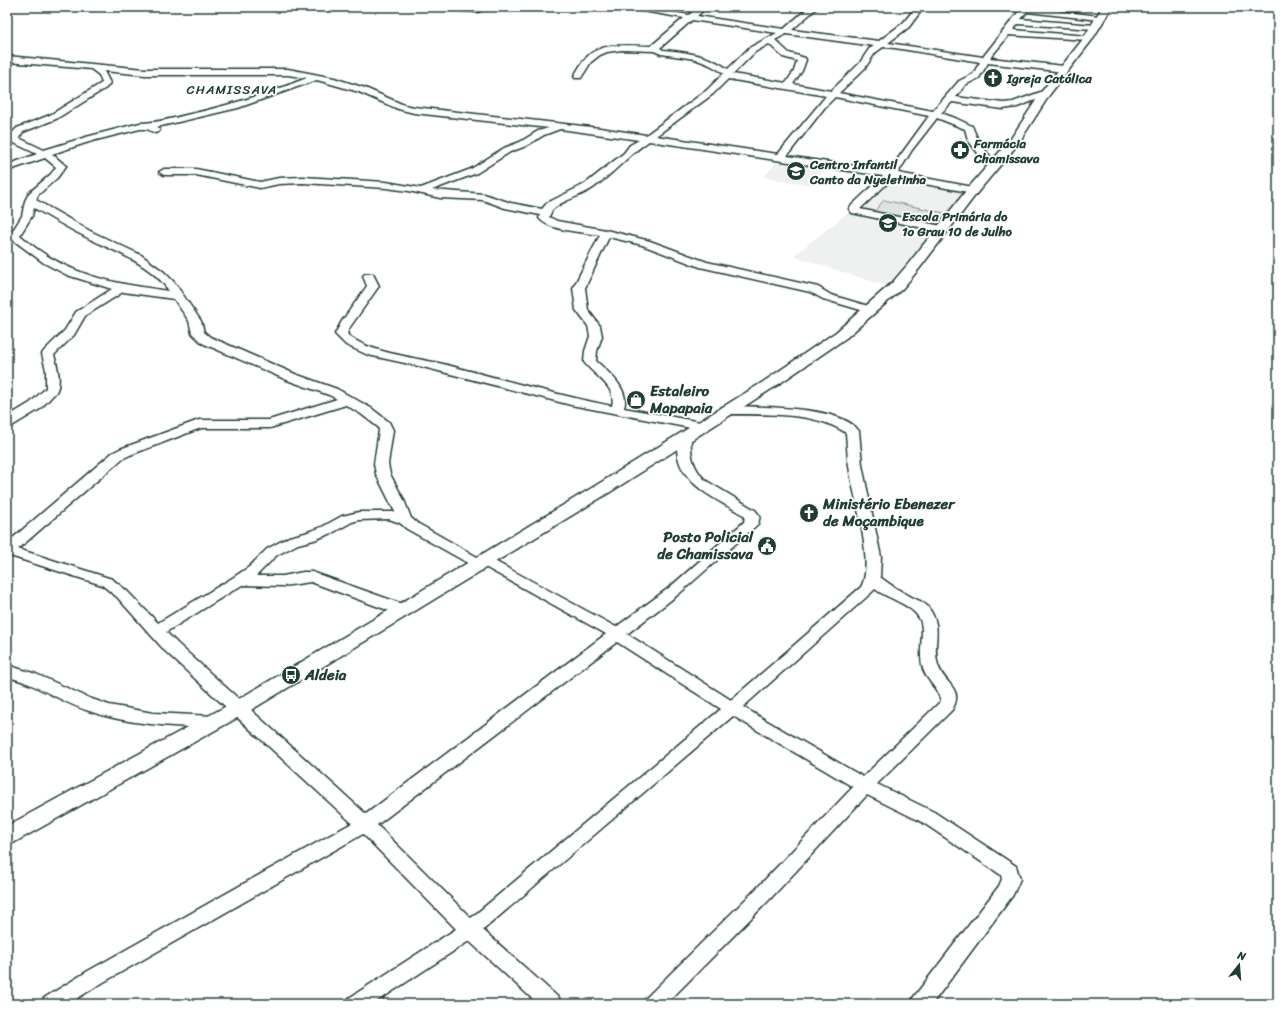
<svg xmlns="http://www.w3.org/2000/svg" width="1285" height="1011" font-family="Sriracha,sans-serif">
  <rect width="100%" height="100%" fill="#fff"/>
  <filter id="ink" filterUnits="userSpaceOnUse"><feTurbulence type="fractalNoise" baseFrequency=".025" numOctaves="2"/><feDisplacementMap in="SourceGraphic" scale="8" xChannelSelector="R" yChannelSelector="G"/><feConvolveMatrix kernelMatrix="1 2 1 2 8 2 1 2 1" color-interpolation-filters="sRGB"/></filter>
  <g filter="url(#ink)">
    <!-- built -->
    <g fill="#eef1f0">
      <path d="M 1021,7 L 1076,7 L 1073,13 Z"/>
      <path d="M 780,158 L 827,166 L 812,185 L 764,177 Z"/>
      <path d="M 892,178 L 969,190 L 886,286 L 793,256 Z"/>
    </g>
    <!-- green -->
    <path fill="#dee3e2" stroke="#7e908b" d="M 884,200 L 944,213 L 934,226 L 873,213 Z"/>
    <g fill="none" stroke-linecap="round" stroke-linejoin="round">
      <!-- minor casing -->
      <g stroke="#1f3d34" stroke-width="3">
        <g id="minor">
          <path d="M 432,7 L 491,7 L 477,12 L 436,9 Z"/>
          <path d="M 627,7 L 645,7 L 689,15 L 698,7 L 707,7 L 697,16 L 784,29 L 809,7 L 818,7 L 792,30 L 879,41 L 903,23 L 916,7 L 924,7 L 909,27 L 888,43 L 983,57 L 1019,11 L 1005,9 L 1001,7 L 1026,7 L 1099,16 L 1103,18 L 1099,20 L 1027,12 L 1021,19 L 1094,25 L 1098,27 L 1094,29 L 1018,24 L 1013,30 L 1088,36 L 1092,38 L 1088,40 L 1009,35 L 990,58 L 1064,66 L 1068,69 L 1064,72 L 988,63 L 979,78 L 965,85 L 956,97 L 1003,103 L 1013,102 L 1046,90 L 1049,91 L 1050,93 L 1049,95 L 1017,107 L 1003,109 L 952,102 L 941,113 L 955,118 L 972,126 L 978,140 L 997,166 L 995,168 L 989,168 L 968,140 L 965,129 L 937,118 L 912,150 L 898,173 L 973,187 L 978,190 L 977,192 L 973,193 L 893,178 L 860,209 L 946,227 L 947,229 L 946,231 L 942,232 L 852,213 L 849,209 L 850,207 L 883,176 L 649,141 C 629,154 613,174 593,188 C 580,197 562,200 552,210 L 549,217 L 557,221 L 606,230 L 650,241 L 707,262 L 818,287 L 831,295 L 875,308 L 877,310 L 875,312 L 871,313 L 823,299 L 810,292 L 700,267 L 642,245 L 609,237 L 585,288 L 588,310 L 600,326 L 602,336 L 597,351 L 596,361 C 609,373 630,389 624,408 L 706,423 L 708,426 L 706,429 L 701,430 L 571,405 L 423,367 L 368,355 L 346,345 L 335,334 L 342,321 L 367,286 L 363,276 L 365,274 L 373,274 L 379,286 L 350,327 L 347,334 C 366,353 420,358 447,365 C 502,379 556,395 612,406 C 617,386 594,376 584,362 L 585,351 L 590,336 L 588,326 L 576,310 L 573,288 L 600,235 C 584,232 548,231 539,218 L 540,215 L 505,208 L 483,200 L 440,198 L 409,191 L 386,188 L 303,183 L 279,184 L 260,188 L 196,175 L 164,175 L 159,172 L 164,169 L 196,169 L 260,182 L 279,178 L 303,177 L 386,182 L 421,188 L 471,169 L 504,148 L 520,142 L 538,131 L 549,128 L 414,113 L 398,109 L 359,92 L 317,80 L 238,108 L 157,127 L 160,130 L 158,132 L 155,133 L 147,129 L 140,129 L 92,141 L 52,154 L 66,166 L 57,178 L 38,195 L 36,200 L 90,231 L 141,255 L 164,272 L 174,282 L 201,321 L 204,332 L 210,337 L 295,374 L 337,389 L 371,408 L 389,422 L 393,430 L 388,464 L 390,474 L 404,500 L 411,518 L 417,523 L 479,558 L 484,556 L 489,558 L 616,627 L 670,587 L 744,522 L 745,516 C 719,500 679,485 677,450 C 677,445 676,439 679,435 L 689,435 L 691,438 C 690,456 693,467 705,480 L 755,510 L 760,516 L 758,524 L 680,593 L 627,634 L 731,700 L 861,587 C 875,563 853,495 849,466 C 847,455 847,444 846,433 C 815,411 763,415 727,414 L 722,413 L 721,410 L 722,407 L 727,406 C 757,407 841,405 859,431 L 862,465 L 881,557 L 880,577 C 889,584 898,590 908,595 C 914,599 923,601 927,606 C 945,628 931,642 938,665 C 944,685 965,688 952,710 L 877,784 L 934,812 L 1016,866 L 1020,879 L 1013,895 L 932,1004 L 910,1004 L 913,998 L 999,886 L 1002,879 L 1001,875 L 922,822 L 867,795 L 770,899 L 666,1004 L 643,1004 L 646,998 L 756,889 L 853,787 L 733,716 L 483,930 L 559,998 L 562,1004 L 538,1004 L 469,941 L 373,1004 L 346,1004 L 349,998 L 456,929 L 363,834 L 102,983 L 68,1004 L 41,1004 L 44,998 L 88,971 L 352,823 L 166,652 L 117,597 L 102,585 L 7,555 L 7,543 L 112,453 L 120,449 L 199,420 L 269,420 L 337,399 L 329,395 L 287,380 L 202,343 L 192,333 L 189,321 L 174,299 L 123,292 L 85,316 L 74,335 L 54,355 C 57,365 62,382 56,392 L 40,409 L 12,426 L 7,427 L 7,417 L 30,403 L 46,388 L 46,370 L 42,354 L 44,351 L 65,330 L 76,312 L 112,289 L 67,275 L 44,263 L 13,240 L 10,235 L 22,216 L 25,201 L 29,193 L 51,174 L 56,167 L 45,158 L 7,171 L 7,165 L 37,154 L 14,143 L 9,139 L 9,136 L 17,128 L 50,115 L 100,84 L 102,83 L 99,75 L 91,69 L 7,62 L 7,56 L 145,69 L 288,69 L 334,78 L 365,88 L 404,105 L 414,107 L 600,128 L 646,135 L 707,90 L 724,73 L 710,65 L 695,59 L 661,54 L 654,51 L 622,50 L 607,52 L 600,55 L 591,62 L 581,78 L 575,78 L 574,76 C 578,70 581,63 586,58 C 601,41 630,46 651,46 L 684,18 L 631,9 ZM 692,20 L 777,33 L 749,48 L 728,69 C 709,55 686,52 663,50 L 660,48 ZM 786,34 L 874,46 L 869,49 L 859,64 L 831,91 L 793,84 L 802,71 L 806,60 L 805,58 L 789,53 L 775,40 ZM 769,44 L 783,57 L 797,61 L 794,71 L 786,83 L 733,74 L 755,52 ZM 883,47 L 895,48 L 980,62 L 973,74 L 959,81 L 933,111 L 839,93 L 865,68 L 875,53 ZM 104,71 L 145,75 L 288,75 L 307,78 C 267,94 227,106 186,115 C 171,119 155,123 140,123 L 86,137 L 44,150 L 19,138 L 23,132 L 56,119 L 106,88 L 110,83 ZM 728,79 L 826,96 L 778,154 L 656,136 L 713,94 ZM 835,97 L 929,116 L 889,171 L 787,156 L 825,107 ZM 560,129 L 639,140 L 630,145 L 624,153 L 585,184 L 547,203 L 542,209 L 511,203 L 484,194 L 432,190 L 477,173 L 510,152 L 526,146 L 544,135 ZM 34,208 C 50,217 66,227 82,235 C 112,251 150,262 169,291 C 112,283 65,276 20,235 L 32,216 ZM 346,405 L 361,414 L 378,427 L 379,430 L 374,464 L 376,474 L 395,512 L 359,512 L 342,516 L 322,527 L 305,533 L 289,537 L 267,549 L 249,567 L 234,577 L 158,623 L 127,591 L 112,579 L 18,549 L 122,459 L 130,455 L 201,428 L 270,428 ZM 389,519 L 400,523 L 407,529 L 475,567 L 480,569 L 485,567 L 606,634 L 366,814 L 178,644 L 166,632 L 242,585 L 283,586 L 311,582 L 398,614 L 403,615 L 408,614 L 411,610 L 408,606 L 312,572 L 303,572 L 283,576 L 256,576 L 277,555 L 298,544 L 314,540 L 332,533 L 352,522 L 359,520 ZM 875,589 C 889,600 922,606 922,629 C 922,643 919,655 923,669 C 927,681 939,689 941,701 L 863,777 L 743,707 L 871,593 ZM 617,642 L 721,709 L 471,918 L 377,825 Z"/>
          <path d="M 7,665 L 36,674 L 89,698 L 109,705 L 153,713 L 213,716 L 219,718 L 221,722 L 219,726 L 213,728 C 171,726 129,725 89,711 C 60,702 36,683 7,677 Z"/>
        </g>
      </g>
      <!-- tertiary casing -->
      <g stroke="#1f3d34" stroke-width="3">
        <path id="tertiary" d="M 1102,7 L 1112,7 L 1092,40 L 1050,94 L 1018,144 L 977,193 L 919,269 L 902,289 L 846,338 L 773,388 L 607,494 L 410,614 L 246,713 L 15,842 L 7,845 L 7,826 L 232,703 L 396,606 L 595,486 L 763,382 L 836,332 L 892,283 L 909,263 L 969,187 L 1010,140 L 1042,91 L 1083,39 Z"/>
      </g>
      <!-- minor -->
      <use href="#minor" fill="#fff" fill-rule="evenodd"/>
      <!-- tertiary -->
      <use href="#tertiary" fill="#fff" fill-rule="evenodd"/>
    </g>
  </g>
  <!-- icons -->
  <defs>
    <g id="church-disc" transform="scale(1)"><circle r="9.5" fill="#1f3d34" stroke="#fff"/><path d="M-1.2-6h2.4v3.5h3.3v2.4h-3.3V6h-2.4V-.1h-3.3v-2.4h3.3Z" fill="#fff"/></g>
    <g id="pharmacy-disc" transform="scale(1)"><circle r="9.5" fill="#1f3d34" stroke="#fff"/><path d="M-2-6h4v4h4v4h-4v4h-4v-4h-4v-4h4Z" fill="#fff"/></g>
    <g id="school-disc" transform="scale(1)"><circle r="9.5" fill="#1f3d34" stroke="#fff"/><path d="M0-5L7-2L0 1L-7-2ZM-4 1L0 2.5L4 1V4Q0 6-4 4Z" fill="#fff"/></g>
    <g id="shop-disc" transform="scale(1)"><circle r="9.5" fill="#1f3d34" stroke="#fff"/><path d="M-5-2.5h2.3a2.7 3.5 0 0 1 5.4 0H5L5.5 6h-11ZM-1.5-2.5h3a1.5 2.3 0 0 0-3 0Z" fill="#fff"/></g>
    <g id="civic-disc" transform="scale(1)"><circle r="9.5" fill="#1f3d34" stroke="#fff"/><path d="M-.6-6.5H3V-4.5H.6V-3L4-1V1h2V6H-6V1h2V-1L-.6-3ZM-1.2 2.5V6h2.4V2.5Z" fill="#fff"/></g>
    <g id="bus-disc" transform="scale(1)"><circle r="9.5" fill="#1f3d34" stroke="#fff"/><path d="M-5-6H5V4H4V6H2V4H-2V6H-4V4H-5ZM-3.5-4V0h7V-4ZM-3.5 1.2v1.5H-2V1.2ZM2 1.2v1.5H3.5V1.2Z" fill="#fff"/></g>
  </defs>
  <g fill-rule="evenodd">
    <use href="#church-disc" x="993" y="78"/>
    <use href="#pharmacy-disc" x="960" y="150"/>
    <use href="#school-disc" x="796" y="171"/>
    <use href="#school-disc" x="888" y="223"/>
    <use href="#shop-disc" x="636" y="400"/>
    <use href="#church-disc" x="809" y="513"/>
    <use href="#civic-disc" x="767" y="546"/>
    <use href="#bus-disc" x="291" y="675"/>
  </g>
  <g text-anchor="middle" dominant-baseline="central" stroke-width="3.5" stroke-linejoin="round" paint-order="stroke">
    <!-- far-poi labels -->
    <g font-size="13" font-weight="bold" fill="#1f3d34" stroke="#fff" text-anchor="start">
      <text x="1007" y="78">Igreja Católica</text>
      <text x="974" y="143">Farmácia<tspan x="974" dy="15">Chamissava</tspan></text>
      <text x="810" y="164">Centro Infantil<tspan x="810" dy="15">Canto da Nyeletinha</tspan></text>
      <text x="902" y="216">Escola Primária do<tspan x="902" dy="15">1o Grau 10 de Julho</tspan></text>
    </g>
    <!-- far-neighbourhood labels -->
    <g font-size="13" letter-spacing="1" fill="#1f3d34" stroke="#fff">
      <text x="232" y="89">CHAMISSAVA</text>
    </g>
    <!-- poi labels -->
    <g font-size="15" font-weight="bold" fill="#1f3d34" stroke="#fff" text-anchor="start">
      <text x="650" y="391">Estaleiro<tspan x="650" dy="17">Mapapaia</tspan></text>
      <text x="823" y="504">Ministério Ebenezer<tspan x="823" dy="17">de Moçambique</tspan></text>
      <text x="753" y="537" text-anchor="end">Posto Policial<tspan x="753" dy="17">de Chamissava</tspan></text>
      <text x="305" y="675">Aldeia</text>
    </g>
  </g>
  <!-- margin -->
  <rect width="1285" height="1011" fill="none" stroke="#fff" stroke-width="24"/>
  <rect x="12" y="12" width="1261" height="987" fill="none" stroke="#1f3d34" stroke-width="1.5" filter="url(#ink)"/>
  <!-- north arrow -->
  <g transform="translate(1239 965) rotate(17)" stroke="#ffffff" stroke-width="3" paint-order="stroke">
  <path d="M0-3L7 15L0 10L-7 15Z" fill="#1f3d34"/>
  <text y="-6" font-size="11" font-weight="bold" text-anchor="middle" fill="#1f3d34">N</text>
  </g>
</svg>
